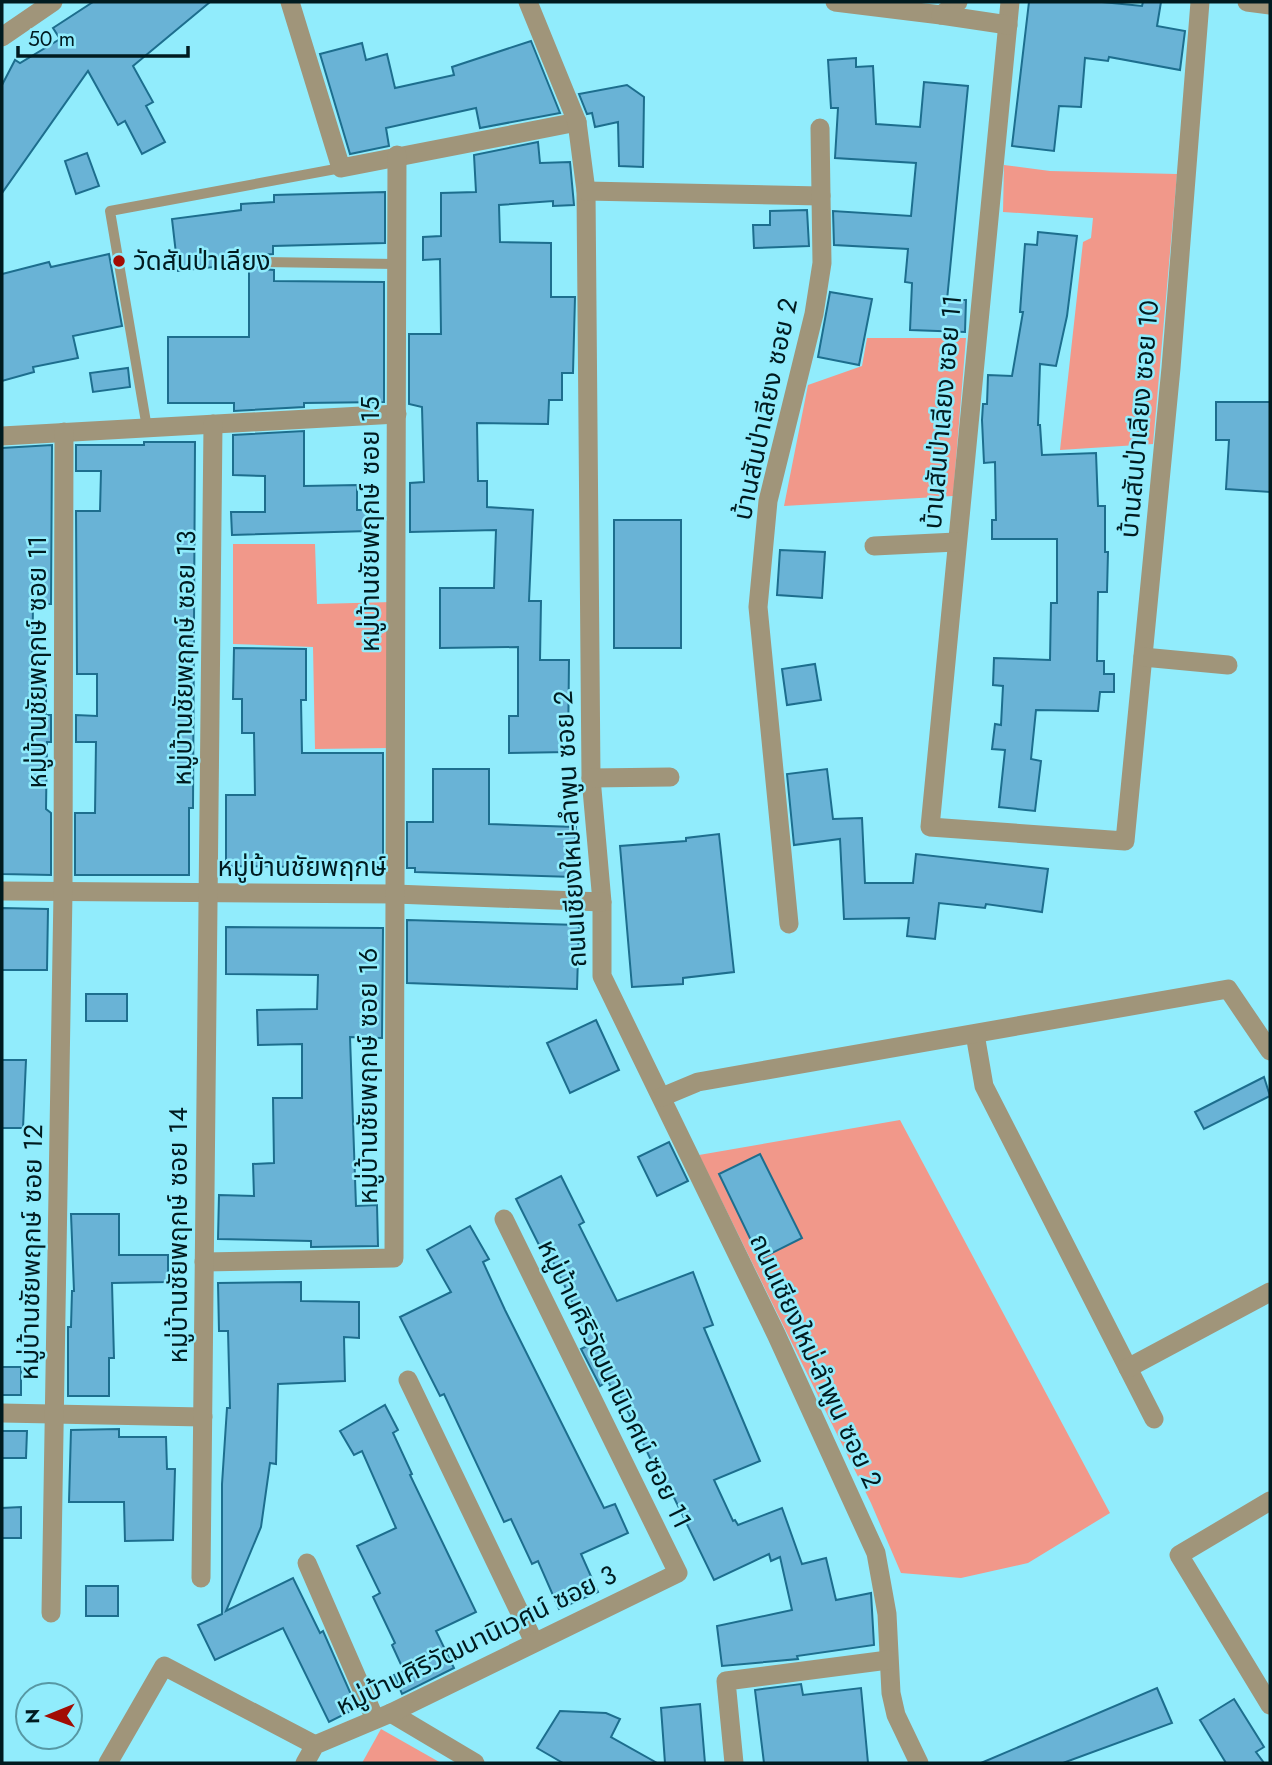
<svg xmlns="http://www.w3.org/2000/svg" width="1272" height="1765" font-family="Jost,'Noto Sans Thai',sans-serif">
  <rect width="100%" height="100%" fill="#91ecfc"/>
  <!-- green -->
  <g fill="#f1988a">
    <path d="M 1004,165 L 1050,171 L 1177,174 L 1153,444 L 1060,450 L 1083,242 L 1091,238 L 1093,218 L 1003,212 Z"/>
    <path d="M 867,338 L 966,338 L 953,496 L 784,506 L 808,385 L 862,366 Z"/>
    <path d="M 233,544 L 315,544 L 317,604 L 392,602 L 390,748 L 315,749 L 313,647 L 233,644 Z"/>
    <path d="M 900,1120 L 1110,1513 L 1028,1563 L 961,1578 L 901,1573 L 871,1503 L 699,1155 Z"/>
    <path d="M 381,1729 L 441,1763 L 362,1763 Z"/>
  </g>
  <!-- building -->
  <g fill="#69b3d6" stroke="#1d6e8e" stroke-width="2">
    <path d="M 93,2 L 210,2 L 133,66 L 153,102 L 146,106 L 165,142 L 142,154 L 125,121 L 118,125 L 88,71 L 2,193 L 2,85 L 15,60 L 20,63 L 60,39 L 53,28 Z"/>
    <path d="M 1029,2 L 1102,2 L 1142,6 L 1143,2 L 1161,2 L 1157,26 L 1185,31 L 1180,70 L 1109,57 L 1108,61 L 1085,58 L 1081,107 L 1059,106 L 1054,151 L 1012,146 Z"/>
    <path d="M 531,41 L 560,113 L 480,128 L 476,108 L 386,128 L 389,146 L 350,154 L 320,54 L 362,43 L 366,60 L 387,54 L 395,88 L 454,75 L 452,67 Z"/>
    <path d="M 856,58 L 856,67 L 873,66 L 876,124 L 920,127 L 924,82 L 968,86 L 947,300 L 966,300 L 965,332 L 910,330 L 912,283 L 905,282 L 908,249 L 834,245 L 833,211 L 911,216 L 916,163 L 835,158 L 838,108 L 831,108 L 828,60 Z"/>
    <path d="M 627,85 L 644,97 L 643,167 L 619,166 L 618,122 L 595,127 L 592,113 L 587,114 L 579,94 Z"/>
    <path d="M 538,142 L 540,163 L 570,162 L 574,205 L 553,206 L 553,201 L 499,205 L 500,242 L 551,243 L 551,297 L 575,297 L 573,373 L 562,373 L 562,400 L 549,400 L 548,424 L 477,423 L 478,481 L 487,481 L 487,507 L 533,510 L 529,601 L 541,601 L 540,660 L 569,660 L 568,752 L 509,753 L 509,716 L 518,716 L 518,647 L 440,648 L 440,588 L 494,588 L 496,530 L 410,532 L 410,483 L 424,482 L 422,407 L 409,404 L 409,334 L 441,334 L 440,259 L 423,260 L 423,237 L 441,236 L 441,193 L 476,192 L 474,155 Z"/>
    <path d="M 87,153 L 99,186 L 76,194 L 65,161 Z"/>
    <path d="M 385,192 L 385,243 L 273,246 L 273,254 L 260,255 L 255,263 L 260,269 L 274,270 L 274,281 L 384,282 L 384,402 L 304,403 L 304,407 L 234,411 L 234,403 L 168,403 L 168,337 L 249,337 L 249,263 L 178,271 L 172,219 L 241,210 L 241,204 L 274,202 L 274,195 Z"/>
    <path d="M 807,210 L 809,246 L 754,248 L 753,225 L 770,225 L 770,211 Z"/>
    <path d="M 1038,232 L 1077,236 L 1067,316 L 1056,366 L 1040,364 L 1038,425 L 1040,425 L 1042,455 L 1096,453 L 1098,506 L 1105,506 L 1105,552 L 1108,552 L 1107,592 L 1098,592 L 1097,661 L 1104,661 L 1104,674 L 1114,674 L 1114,692 L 1100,692 L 1098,711 L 1036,710 L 1031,759 L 1041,761 L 1035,811 L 999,807 L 1005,750 L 992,749 L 995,724 L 1001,725 L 1003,686 L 993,685 L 994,658 L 1050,660 L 1051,603 L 1057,603 L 1057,539 L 992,539 L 992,520 L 996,520 L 995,462 L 984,463 L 982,420 L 983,404 L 987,404 L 988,375 L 1012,376 L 1023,312 L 1020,312 L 1025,244 L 1037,245 Z"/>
    <path d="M 109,254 L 122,326 L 73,336 L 78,358 L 33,367 L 34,372 L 2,381 L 2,274 L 49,262 L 51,267 Z"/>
    <path d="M 830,292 L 872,299 L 859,365 L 818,357 Z"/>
    <path d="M 128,368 L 130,387 L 93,392 L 90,373 Z"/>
    <path d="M 1216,402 L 1270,402 L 1270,492 L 1226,489 L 1229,440 L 1216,440 Z"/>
    <path d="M 304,431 L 304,486 L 357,485 L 357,510 L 369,510 L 369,531 L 232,535 L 231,512 L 265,512 L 265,476 L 233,475 L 233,435 Z"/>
    <path d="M 144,442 L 195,442 L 193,808 L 189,808 L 189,875 L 75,875 L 75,813 L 95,813 L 96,742 L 76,742 L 76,715 L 97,716 L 97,674 L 77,674 L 76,511 L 100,511 L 101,471 L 76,471 L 76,445 L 144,445 Z"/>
    <path d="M 52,445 L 51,604 L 33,604 L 32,681 L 46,681 L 46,715 L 51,715 L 51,742 L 47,742 L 46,809 L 51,813 L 51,875 L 2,874 L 2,448 Z"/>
    <rect x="614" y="520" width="67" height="128"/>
    <path d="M 780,550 L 825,552 L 822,598 L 777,595 Z"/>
    <path d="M 234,648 L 306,649 L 306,700 L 301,700 L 302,753 L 383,753 L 383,868 L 226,866 L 226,795 L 255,795 L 254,733 L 242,733 L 242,699 L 233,699 Z"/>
    <path d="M 815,664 L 821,700 L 787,705 L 782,669 Z"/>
    <path d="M 433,769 L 489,769 L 489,824 L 576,827 L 574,877 L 415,872 L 415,868 L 407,868 L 407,822 L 433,822 Z"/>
    <path d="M 827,769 L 833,819 L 862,818 L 865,883 L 913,883 L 916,854 L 1048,869 L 1042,912 L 986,904 L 985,908 L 939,903 L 935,939 L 907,936 L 909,918 L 844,919 L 840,839 L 794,845 L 787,774 Z"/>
    <path d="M 719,834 L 734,972 L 683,978 L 683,984 L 632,987 L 620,846 L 686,841 L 686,838 Z"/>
    <path d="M 2,908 L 48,909 L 47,970 L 2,970 Z"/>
    <path d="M 407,920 L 579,925 L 577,989 L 407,983 Z"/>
    <path d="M 226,927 L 383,928 L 382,1038 L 350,1037 L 356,1206 L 377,1205 L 378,1246 L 311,1247 L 311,1241 L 218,1239 L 219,1195 L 254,1196 L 253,1164 L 274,1163 L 273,1098 L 302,1098 L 302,1044 L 258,1045 L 257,1010 L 317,1009 L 318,975 L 226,974 Z"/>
    <rect x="86" y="994" width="41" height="27"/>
    <path d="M 596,1020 L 619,1070 L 570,1093 L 547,1043 Z"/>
    <path d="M 2,1060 L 26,1060 L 23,1128 L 2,1128 Z"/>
    <path d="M 1264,1077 L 1270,1096 L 1204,1129 L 1195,1112 Z"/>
    <path d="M 669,1142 L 688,1181 L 657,1196 L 638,1157 Z"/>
    <path d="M 760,1154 L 802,1238 L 760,1259 L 719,1174 Z"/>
    <path d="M 561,1176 L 584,1222 L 579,1225 L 617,1301 L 693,1272 L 713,1325 L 704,1328 L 760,1461 L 714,1480 L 733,1521 L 735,1520 L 738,1525 L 782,1508 L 802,1564 L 826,1558 L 836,1600 L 871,1593 L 874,1645 L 797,1656 L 798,1659 L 722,1666 L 717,1626 L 792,1610 L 780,1557 L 771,1561 L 769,1554 L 714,1580 L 666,1481 L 662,1483 L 616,1387 L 612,1389 L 608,1381 L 600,1386 L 581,1349 L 589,1345 L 570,1297 L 544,1243 L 539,1245 L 516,1199 Z"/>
    <path d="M 71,1214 L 119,1214 L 119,1255 L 168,1255 L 168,1282 L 112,1283 L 114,1358 L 109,1358 L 109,1396 L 68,1396 L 68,1327 L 71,1327 L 72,1291 L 74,1291 Z"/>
    <path d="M 470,1226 L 489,1259 L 483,1262 L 505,1310 L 604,1508 L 615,1504 L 628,1533 L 581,1554 L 598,1592 L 559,1609 L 538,1561 L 532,1564 L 511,1519 L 504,1522 L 444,1394 L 440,1396 L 400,1317 L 451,1292 L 427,1250 Z"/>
    <path d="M 301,1282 L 301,1301 L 359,1302 L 359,1338 L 344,1337 L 345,1381 L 278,1384 L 276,1464 L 270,1463 L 261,1527 L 226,1611 L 293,1578 L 320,1633 L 323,1631 L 357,1708 L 329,1722 L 283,1628 L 215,1660 L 198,1625 L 222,1614 L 222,1484 L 227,1408 L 230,1408 L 228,1331 L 219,1331 L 218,1283 Z"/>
    <rect x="2" y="1367" width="19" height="28"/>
    <path d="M 385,1405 L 398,1430 L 393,1433 L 412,1474 L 410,1475 L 476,1612 L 436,1631 L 454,1668 L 402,1694 L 394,1675 L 404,1671 L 392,1645 L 395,1643 L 373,1597 L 380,1593 L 357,1546 L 396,1528 L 362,1451 L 354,1455 L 340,1431 Z"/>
    <path d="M 119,1429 L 119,1437 L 166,1437 L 167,1469 L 175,1469 L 173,1540 L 125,1541 L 124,1502 L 69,1502 L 71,1430 Z"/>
    <path d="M 2,1431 L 27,1431 L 26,1458 L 2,1458 Z"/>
    <path d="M 21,1507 L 21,1538 L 2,1538 L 2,1508 Z"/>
    <rect x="86" y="1586" width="32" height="30"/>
    <path d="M 801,1684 L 803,1695 L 861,1688 L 868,1763 L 764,1763 L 755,1690 Z"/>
    <path d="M 1157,1688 L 1172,1723 L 1063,1763 L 981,1763 Z"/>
    <path d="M 1234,1699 L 1264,1747 L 1256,1752 L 1264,1763 L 1226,1763 L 1200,1720 Z"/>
    <path d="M 700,1704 L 705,1763 L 665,1763 L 661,1708 Z"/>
    <path d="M 560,1711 L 606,1713 L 620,1719 L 611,1737 L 657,1763 L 563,1763 L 537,1748 Z"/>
  </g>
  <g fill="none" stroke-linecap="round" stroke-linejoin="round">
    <!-- service -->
    <g stroke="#a0957a" stroke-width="10">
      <path d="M 263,262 L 396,264"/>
      <path d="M 147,428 L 110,211 L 341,168"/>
    </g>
    <!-- minor -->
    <g stroke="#a0957a" stroke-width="19">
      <path d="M 290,2 L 341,168 L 577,122"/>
      <path d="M 528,2 L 577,122 L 586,191 L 591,778 L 602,902 L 602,976 L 776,1334 L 876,1553 L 887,1614 L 891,1693 L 896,1715 L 919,1763"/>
      <path d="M 835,2 L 941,15 L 958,2"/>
      <path d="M 1010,2 L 930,827 L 1125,841 L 1171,368 L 1200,2"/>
      <path d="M 1247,2 L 1270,5"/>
      <path d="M 941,15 L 1008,25"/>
      <path d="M 2,37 L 53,2"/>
      <path d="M 586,191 L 821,196"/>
      <path d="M 2,436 L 397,414"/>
      <path d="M 874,546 L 956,542"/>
      <path d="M 1143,657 L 1228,665"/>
      <path d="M 591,778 L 670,777"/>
      <path d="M 2,891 L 395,894 L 602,902"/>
      <path d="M 789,924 L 758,607 L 768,501 L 814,314 L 822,263 L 820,128"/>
      <path d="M 975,1034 L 984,1086 L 1154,1419"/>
      <path d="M 662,1097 L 698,1082 L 1228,989 L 1270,1051"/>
      <path d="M 204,1262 L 394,1258 L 397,155"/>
      <path d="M 1128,1368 L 1270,1292"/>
      <path d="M 408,1380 L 534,1642"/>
      <path d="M 2,1413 L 203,1417"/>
      <path d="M 1270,1501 L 1179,1555 L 1270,1705"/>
      <path d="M 307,1563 L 375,1719"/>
      <path d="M 201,1578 L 213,424"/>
      <path d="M 51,1613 L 63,892 L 64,432"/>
      <path d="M 391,1713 L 475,1763"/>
      <path d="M 108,1763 L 164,1666 L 315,1745"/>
      <path d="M 305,1763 L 315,1745 L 391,1713 L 678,1573 L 504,1219"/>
      <path d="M 734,1763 L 726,1681 L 888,1660"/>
    </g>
  </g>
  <!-- markers -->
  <circle fill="#a20c03" stroke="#91ecfc" stroke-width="2.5" cx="119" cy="261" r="7"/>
  <g text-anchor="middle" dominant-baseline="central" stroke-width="5" stroke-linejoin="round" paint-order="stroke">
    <!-- poi labels -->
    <g font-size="26" fill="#001b20" stroke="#91ecfc" text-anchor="start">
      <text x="133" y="261">วัดสันป่าเลียง</text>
    </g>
    <!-- street labels -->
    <g font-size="26" fill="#001b20" stroke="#91ecfc">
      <text transform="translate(765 409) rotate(-78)">บ้านสันป่าเลียง ซอย 2</text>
      <text transform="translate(942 412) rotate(-85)">บ้านสันป่าเลียง ซอย 11</text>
      <text transform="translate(1139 419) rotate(-85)">บ้านสันป่าเลียง ซอย 10</text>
      <text transform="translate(370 524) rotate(-90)">หมู่บ้านชัยพฤกษ์ ซอย 15</text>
      <text transform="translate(184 658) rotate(-89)">หมู่บ้านชัยพฤกษ์ ซอย 13</text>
      <text transform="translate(37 662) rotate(-90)">หมู่บ้านชัยพฤกษ์ ซอย 11</text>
      <text transform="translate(570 829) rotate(-93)">ถนนเชียงใหม่-ลำพูน ซอย 2</text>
      <text x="302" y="867">หมู่บ้านชัยพฤกษ์</text>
      <text transform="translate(368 1076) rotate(-90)">หมู่บ้านชัยพฤกษ์ ซอย 16</text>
      <text transform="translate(178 1235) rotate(-90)">หมู่บ้านชัยพฤกษ์ ซอย 14</text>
      <text transform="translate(31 1252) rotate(-89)">หมู่บ้านชัยพฤกษ์ ซอย 12</text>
      <text transform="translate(816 1361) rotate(65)">ถนนเชียงใหม่-ลำพูน ซอย 2</text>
      <text transform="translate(615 1384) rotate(64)">หมู่บ้านศิริวัฒนานิเวศน์ ซอย 11</text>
      <text transform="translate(476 1640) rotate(-26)">หมู่บ้านศิริวัฒนานิเวศน์ ซอย 3</text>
    </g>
  </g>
  <!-- border -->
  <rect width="1272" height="1765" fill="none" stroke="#001b20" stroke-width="7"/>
  <!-- north arrow -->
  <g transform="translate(49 1716) rotate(269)"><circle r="33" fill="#91ecfc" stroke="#5798a4" stroke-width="2"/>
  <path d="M0-5L12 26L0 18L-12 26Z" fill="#a20c03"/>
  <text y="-10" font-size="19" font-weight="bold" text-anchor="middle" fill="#001b20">N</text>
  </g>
  <!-- scale -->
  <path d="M18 46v10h170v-10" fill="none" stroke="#001b20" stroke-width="3.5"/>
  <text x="28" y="46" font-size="21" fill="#001b20" stroke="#91ecfc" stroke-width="5" paint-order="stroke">50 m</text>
</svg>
